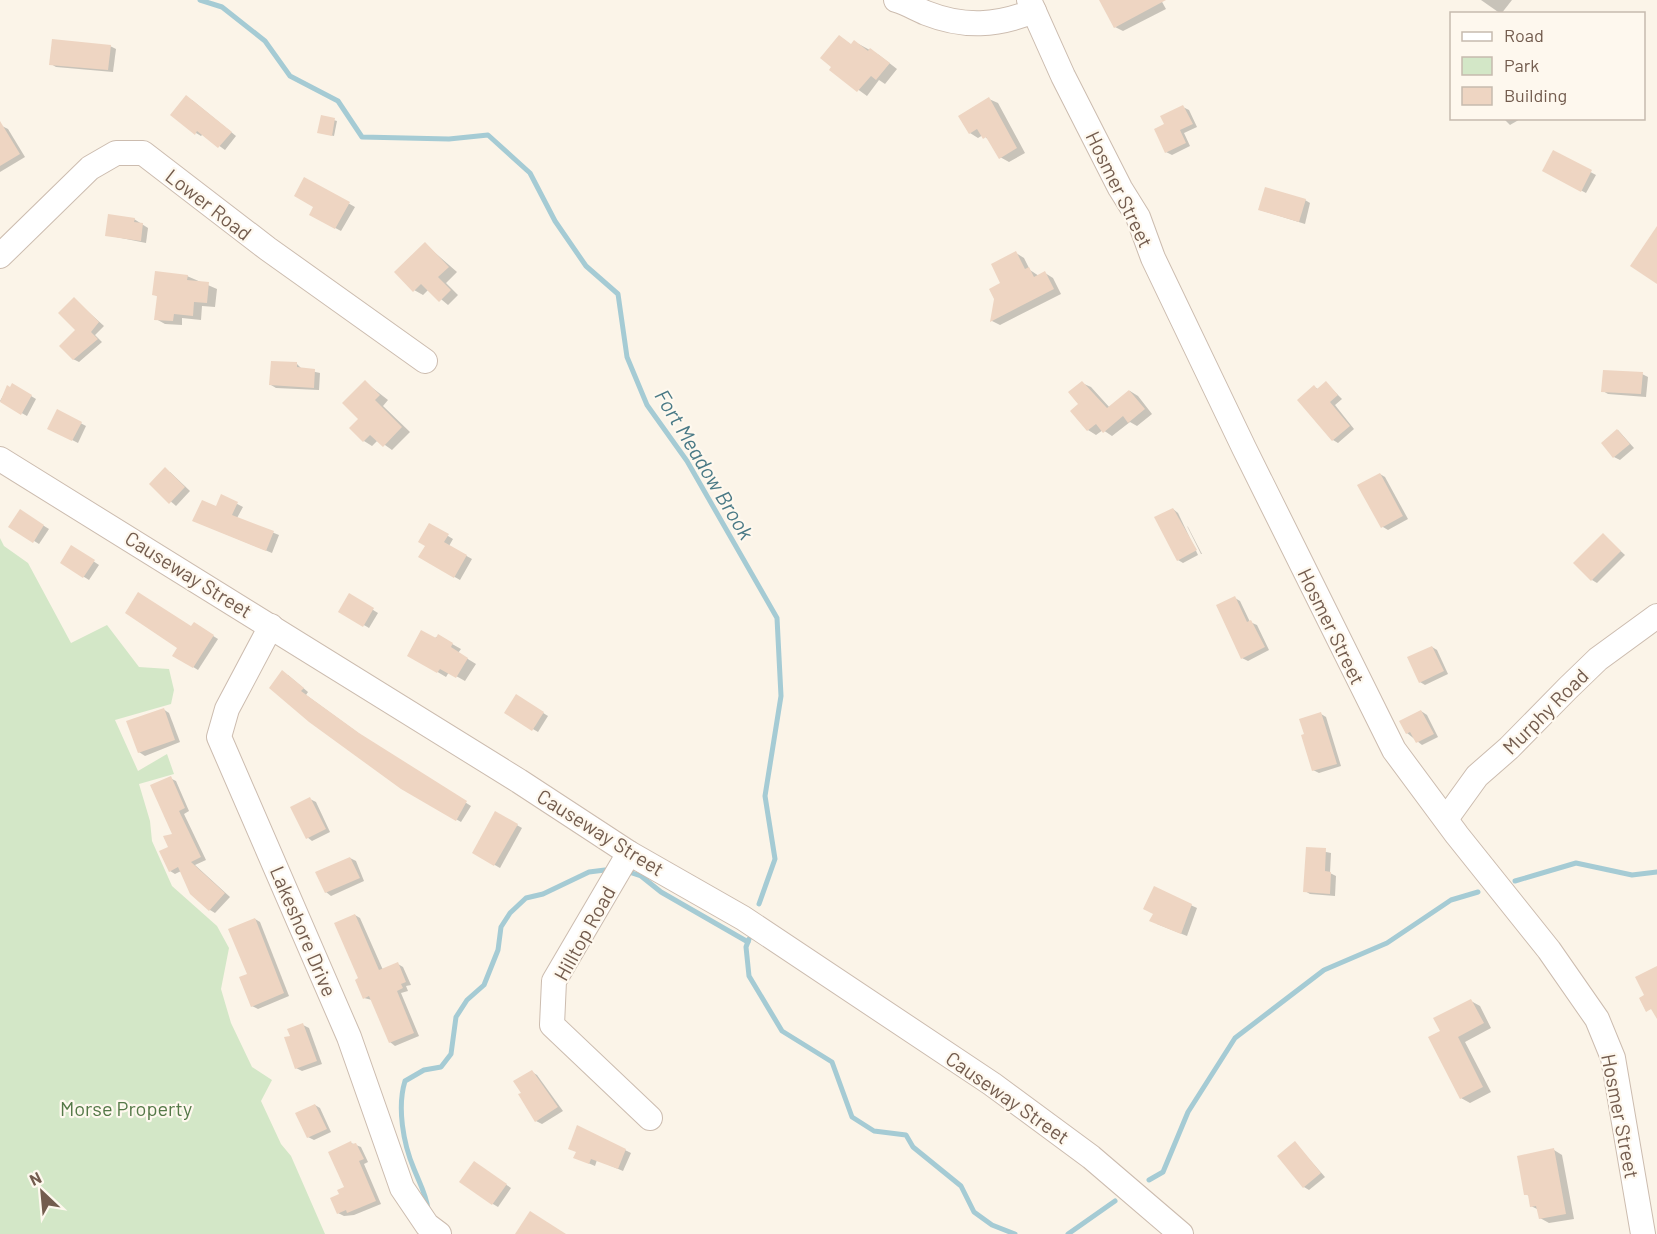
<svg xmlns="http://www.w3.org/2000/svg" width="1657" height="1234" font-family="Barlow,sans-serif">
  <rect width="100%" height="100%" fill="#fbf4e8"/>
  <!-- green -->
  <path fill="#d3e7c7" d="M 0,538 L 4,546 L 28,563 L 71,643 L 107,625 L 139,667 L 169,669 L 174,690 L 171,704 L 115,720 L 138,771 L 167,754 L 174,774 L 139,784 L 150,821 L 152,841 L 172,886 L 217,926 L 229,948 L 221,989 L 231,1023 L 252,1067 L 272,1080 L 261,1101 L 281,1144 L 291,1156 L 325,1234 L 0,1234 Z"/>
  <!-- shadow -->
  <g fill="#0003">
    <path d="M 1161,0 L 1166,9 L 1123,31 L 1115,27 Z"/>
    <path d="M 1481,0 L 1512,0 L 1501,14 Z"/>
    <path d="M 855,42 L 879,55 L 897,69 L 885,84 L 879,80 L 867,96 L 831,70 Z"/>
    <path d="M 110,46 L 116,49 L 113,72 L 56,67 L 51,64 Z"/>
    <path d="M 989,99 L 998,103 L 1025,153 L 1009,162 L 1000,157 L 990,141 L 983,135 L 978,138 L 970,133 Z"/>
    <path d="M 192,100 L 236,136 L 225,150 L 203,134 L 201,136 L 196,133 Z"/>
    <path d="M 1183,107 L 1189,110 L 1197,127 L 1184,133 L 1190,146 L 1172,155 L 1166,152 L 1166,125 Z"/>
    <path d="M 322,117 L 337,121 L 334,136 L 321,133 Z"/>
    <path d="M 1503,118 L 1522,118 L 1510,125 Z"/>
    <path d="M 2,126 L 8,129 L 25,157 L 0,172 L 0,128 Z"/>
    <path d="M 1553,152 L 1596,175 L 1586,193 L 1544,171 Z"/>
    <path d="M 305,179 L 355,207 L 341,231 L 311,215 L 315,206 Z"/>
    <path d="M 1305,200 L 1310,203 L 1305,224 L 1260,210 Z"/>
    <path d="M 134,219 L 148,228 L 146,243 L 106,235 Z"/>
    <path d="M 425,244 L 457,272 L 446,283 L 458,295 L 448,305 L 429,289 L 423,295 L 414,290 Z"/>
    <path d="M 1016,253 L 1024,258 L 1030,270 L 1039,276 L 1045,273 L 1053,278 L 1061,294 L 1000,325 L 992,321 L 995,298 Z"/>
    <path d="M 187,276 L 217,289 L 215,307 L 202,306 L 201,320 L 182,318 L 182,325 L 165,324 L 156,319 L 158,297 L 154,294 Z"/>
    <path d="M 74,299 L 104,326 L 95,335 L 102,342 L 79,362 L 73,359 L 77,330 Z"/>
    <path d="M 297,364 L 302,369 L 320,373 L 319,390 L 276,388 L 271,385 Z"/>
    <path d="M 1642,374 L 1648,377 L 1646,397 L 1608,394 L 1603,391 Z"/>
    <path d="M 365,382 L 388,400 L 383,406 L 410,432 L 392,450 L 378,440 L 372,446 L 364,441 Z"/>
    <path d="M 1082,383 L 1091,387 L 1110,408 L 1130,391 L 1138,396 L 1152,414 L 1137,426 L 1130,422 L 1112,436 L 1103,430 L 1096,435 L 1088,430 Z"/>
    <path d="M 1326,383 L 1342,399 L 1335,405 L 1354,429 L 1338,443 L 1333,440 L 1314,387 L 1318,389 Z"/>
    <path d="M 13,385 L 36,399 L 27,416 L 0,401 L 8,387 L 10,389 Z"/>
    <path d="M 58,411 L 86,426 L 78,443 L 49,428 Z"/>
    <path d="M 1618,430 L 1634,448 L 1620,460 L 1614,457 Z"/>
    <path d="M 170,472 L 190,491 L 176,506 L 151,484 Z"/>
    <path d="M 1380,474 L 1385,477 L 1408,519 L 1388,530 L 1383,527 L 1359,486 Z"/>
    <path d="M 222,496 L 243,507 L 237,518 L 279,535 L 272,553 L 199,523 L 216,508 Z"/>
    <path d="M 1173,509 L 1178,513 L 1198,555 L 1183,563 L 1178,560 Z"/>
    <path d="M 20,511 L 49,529 L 39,544 L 10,526 Z"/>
    <path d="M 430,525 L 453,539 L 449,546 L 472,559 L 460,580 L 420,557 L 427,545 Z"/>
    <path d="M 1187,526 L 1188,527 L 1202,554 L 1201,554 Z"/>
    <path d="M 1603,535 L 1625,555 L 1597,583 L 1592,580 Z"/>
    <path d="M 72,547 L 99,565 L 89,580 L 62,563 Z"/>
    <path d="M 349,595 L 378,613 L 369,628 L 340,611 Z"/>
    <path d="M 1235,598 L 1240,601 L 1250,622 L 1257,625 L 1269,650 L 1248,661 L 1242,658 Z"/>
    <path d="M 194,624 L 218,639 L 198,670 L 174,655 Z"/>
    <path d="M 438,636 L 461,649 L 458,653 L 476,664 L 465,681 L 449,672 L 446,677 L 409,655 Z"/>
    <path d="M 1432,647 L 1437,650 L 1448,674 L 1425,685 L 1420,682 Z"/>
    <path d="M 288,675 L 308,692 L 306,695 L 365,738 L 471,806 L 461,822 L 402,788 L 271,687 Z"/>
    <path d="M 516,696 L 548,716 L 538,732 L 506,713 Z"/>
    <path d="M 163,709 L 169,713 L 180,742 L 145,756 L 139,752 Z"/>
    <path d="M 1421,711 L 1427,715 L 1438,737 L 1422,745 L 1407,733 L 1401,721 Z"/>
    <path d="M 1321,714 L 1326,717 L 1341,766 L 1319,773 L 1313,770 Z"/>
    <path d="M 170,778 L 176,781 L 189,811 L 184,814 L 206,860 L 195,865 L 230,897 L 215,913 L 210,910 L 181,871 L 175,874 L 170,871 L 170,847 L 174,834 Z"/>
    <path d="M 310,799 L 316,802 L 330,832 L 312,841 L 307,837 Z"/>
    <path d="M 496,813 L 522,828 L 500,868 L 474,853 Z"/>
    <path d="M 1307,848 L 1331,853 L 1330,873 L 1336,876 L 1335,896 L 1310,894 L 1305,891 Z"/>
    <path d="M 350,858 L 356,861 L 364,881 L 331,896 L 326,892 Z"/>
    <path d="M 1154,888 L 1197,908 L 1187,936 L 1157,924 Z"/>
    <path d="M 355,915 L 360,918 L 383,970 L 398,964 L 403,967 L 411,985 L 406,986 L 408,991 L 401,993 L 419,1036 L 395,1046 L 390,1042 L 372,1000 L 364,998 Z"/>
    <path d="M 255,919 L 260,922 L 289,996 L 258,1009 L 252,1006 L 249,974 Z"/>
    <path d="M 1471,1001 L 1480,1006 L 1491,1028 L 1465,1042 L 1491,1092 L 1470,1103 L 1461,1098 L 1442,1032 Z"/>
    <path d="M 303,1025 L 309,1028 L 322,1064 L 302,1071 L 296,1068 L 291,1037 Z"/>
    <path d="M 532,1072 L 537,1075 L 563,1111 L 542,1124 L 536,1121 L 523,1093 Z"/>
    <path d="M 315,1105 L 320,1108 L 331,1132 L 314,1140 L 308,1137 Z"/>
    <path d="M 351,1143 L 361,1147 L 368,1162 L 364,1164 L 381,1204 L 354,1215 L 344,1216 L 338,1213 L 341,1195 L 345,1188 Z"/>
    <path d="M 1295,1143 L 1325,1177 L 1309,1190 L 1304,1187 Z"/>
    <path d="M 625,1150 L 631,1153 L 623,1171 L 597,1160 L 595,1166 L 581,1160 Z"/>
    <path d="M 1554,1150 L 1562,1155 L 1574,1219 L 1549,1223 L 1540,1218 L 1539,1210 L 1531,1206 L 1530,1197 L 1526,1194 Z"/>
    <path d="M 479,1166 L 511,1188 L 498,1207 L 493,1204 Z"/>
  </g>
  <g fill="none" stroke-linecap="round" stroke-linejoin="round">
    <!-- stream -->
    <g stroke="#a5cbd4" stroke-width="5">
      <path d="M 200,0 L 222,7 L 265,41 L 290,76 L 338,101 L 362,137 L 449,139 L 488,135 L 530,173 L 555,221 L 586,266 L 618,294 L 627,357 L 647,405 L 687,461 L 777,618 L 781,696 L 765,796 L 775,859 L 759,904"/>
      <path d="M 629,872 L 641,876 L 661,892 L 748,942"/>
      <path d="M 1515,881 L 1576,863 L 1632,875 L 1657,872"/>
      <path d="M 749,939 L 746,947 L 749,976 L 782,1031 L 832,1062 L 852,1117 L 874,1131 L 906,1135 L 913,1147 L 961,1186 L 974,1212 L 992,1225 L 1015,1234"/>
      <path d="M 1149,1180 L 1163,1172 L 1188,1112 L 1235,1038 L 1324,970 L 1387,943 L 1451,900 L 1478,892"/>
      <path d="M 428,1209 C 426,1194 420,1184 414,1169 C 403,1143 397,1107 405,1081 L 424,1070 L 441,1067 L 451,1054 L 456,1017 L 467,1000 L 484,985 L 498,950 L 501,927 L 510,913 L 526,898 L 543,894 L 589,872 L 605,870"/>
      <path d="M 1068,1234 L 1115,1201"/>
    </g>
  </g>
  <!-- building -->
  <g fill="#eed5c2">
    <path d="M 1099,0 L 1166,0 L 1114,28 Z"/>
    <path d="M 839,35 L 851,44 L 854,40 L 868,51 L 870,48 L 890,63 L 876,80 L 871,76 L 857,92 L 829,70 L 831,67 L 820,58 Z"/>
    <path d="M 52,39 L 111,45 L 108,70 L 49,65 Z"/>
    <path d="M 186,95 L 232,132 L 218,148 L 197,131 L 195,135 L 170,115 Z"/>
    <path d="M 989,97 L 1017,148 L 999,159 L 986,137 L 983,139 L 977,129 L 969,134 L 958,116 Z"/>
    <path d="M 1183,105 L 1193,124 L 1180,130 L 1186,143 L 1165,153 L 1154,129 L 1164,124 L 1160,116 Z"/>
    <path d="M 321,115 L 335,118 L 332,136 L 317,133 Z"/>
    <path d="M 0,121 L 20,154 L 0,166 Z"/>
    <path d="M 1553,150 L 1592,170 L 1581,192 L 1542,171 Z"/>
    <path d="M 304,177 L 350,202 L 335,229 L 309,215 L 313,207 L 294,196 Z"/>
    <path d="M 1265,187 L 1306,199 L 1299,222 L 1258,210 Z"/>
    <path d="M 108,214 L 135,218 L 134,222 L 143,223 L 141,241 L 105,236 Z"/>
    <path d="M 1657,226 L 1657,284 L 1630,266 Z"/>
    <path d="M 425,242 L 449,267 L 438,277 L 451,290 L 439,302 L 421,284 L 413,292 L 394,272 Z"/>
    <path d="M 1016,251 L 1025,269 L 1029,267 L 1034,277 L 1045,271 L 1054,289 L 990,322 L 994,299 L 989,289 L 1000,283 L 991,264 Z"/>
    <path d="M 155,271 L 188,275 L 187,280 L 209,282 L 207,303 L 194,302 L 193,316 L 174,314 L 173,321 L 154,320 L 157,296 L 152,295 Z"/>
    <path d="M 74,297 L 99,322 L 91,332 L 98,339 L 73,360 L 59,346 L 75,330 L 58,313 Z"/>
    <path d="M 271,361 L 297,362 L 297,367 L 315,369 L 314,388 L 269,385 Z"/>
    <path d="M 1603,370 L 1643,372 L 1641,394 L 1601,392 Z"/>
    <path d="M 365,380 L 380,395 L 375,400 L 402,427 L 383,447 L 370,435 L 363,442 L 349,428 L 358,419 L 342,403 Z"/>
    <path d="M 1082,381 L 1107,408 L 1129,390 L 1145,409 L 1128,423 L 1123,416 L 1103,433 L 1096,424 L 1087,431 L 1070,411 L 1078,404 L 1068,392 Z"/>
    <path d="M 1326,381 L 1338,395 L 1330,402 L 1350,426 L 1332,441 L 1297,400 L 1314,385 L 1317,389 Z"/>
    <path d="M 12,383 L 32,395 L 21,415 L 0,402 L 7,385 L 10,387 Z"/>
    <path d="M 57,409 L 82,422 L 72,441 L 47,429 Z"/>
    <path d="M 1617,429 L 1630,444 L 1613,458 L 1601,443 Z"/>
    <path d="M 165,467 L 185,487 L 169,504 L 149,484 Z"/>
    <path d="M 1380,473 L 1403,516 L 1381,528 L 1357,485 Z"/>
    <path d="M 221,494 L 238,502 L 232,515 L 274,531 L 266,551 L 192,521 L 202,500 L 216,506 Z"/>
    <path d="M 1173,508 L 1197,550 L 1177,561 L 1154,517 Z"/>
    <path d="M 20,509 L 44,525 L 33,543 L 8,527 Z"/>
    <path d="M 429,523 L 449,534 L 444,542 L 467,555 L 454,578 L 418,557 L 425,546 L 418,542 Z"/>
    <path d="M 1603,533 L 1621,551 L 1591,581 L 1573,563 Z"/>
    <path d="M 71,545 L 95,560 L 83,578 L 60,563 Z"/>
    <path d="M 138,592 L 191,626 L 194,622 L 214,635 L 193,668 L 172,656 L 177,648 L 125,613 Z"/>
    <path d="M 349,593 L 374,608 L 363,627 L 338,612 Z"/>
    <path d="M 1235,596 L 1247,622 L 1251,620 L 1265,647 L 1241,659 L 1216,605 Z"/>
    <path d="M 421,630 L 436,638 L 438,634 L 453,643 L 451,647 L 468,658 L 456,678 L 440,669 L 437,673 L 407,656 Z"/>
    <path d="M 1432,646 L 1444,671 L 1419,683 L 1407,657 Z"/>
    <path d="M 282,670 L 304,688 L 301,691 L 359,733 L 467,801 L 456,821 L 401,789 L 309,722 L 269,688 Z"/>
    <path d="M 516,694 L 544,712 L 532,731 L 504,713 Z"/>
    <path d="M 164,708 L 175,740 L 138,753 L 126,721 Z"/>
    <path d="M 1421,710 L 1434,734 L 1416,743 L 1410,732 L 1406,734 L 1399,721 Z"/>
    <path d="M 1321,712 L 1337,764 L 1312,771 L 1301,735 L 1304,734 L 1299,719 Z"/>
    <path d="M 171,776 L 185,808 L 179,811 L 201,857 L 191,862 L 225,893 L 209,911 L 190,894 L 178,867 L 169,872 L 159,851 L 168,847 L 163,836 L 172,834 L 150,785 Z"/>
    <path d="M 310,797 L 326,829 L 306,839 L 290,807 Z"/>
    <path d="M 495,811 L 518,824 L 494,866 L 472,853 Z"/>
    <path d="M 1306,847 L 1326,848 L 1325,871 L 1331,872 L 1330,894 L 1303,892 Z"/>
    <path d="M 350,857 L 360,878 L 325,893 L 315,872 Z"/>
    <path d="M 1154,886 L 1192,904 L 1181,934 L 1149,921 L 1153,914 L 1143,909 Z"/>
    <path d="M 355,914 L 379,970 L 398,962 L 406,982 L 401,984 L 403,988 L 397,991 L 414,1033 L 389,1043 L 369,996 L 363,999 L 355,980 L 358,978 L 334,923 Z"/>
    <path d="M 255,918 L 284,993 L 251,1007 L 239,977 L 247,974 L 228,929 Z"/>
    <path d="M 1657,966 L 1657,1019 L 1651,1009 L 1646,1012 L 1639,998 L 1644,995 L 1635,977 Z"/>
    <path d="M 1471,999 L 1484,1023 L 1458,1037 L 1483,1087 L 1460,1099 L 1428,1037 L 1440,1031 L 1433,1018 Z"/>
    <path d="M 303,1023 L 317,1061 L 295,1069 L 284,1037 L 290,1036 L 287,1029 Z"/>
    <path d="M 532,1070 L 558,1107 L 535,1122 L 518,1094 L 521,1093 L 513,1081 Z"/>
    <path d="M 315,1104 L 327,1129 L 307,1138 L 295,1113 Z"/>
    <path d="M 577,1125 L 626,1149 L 618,1169 L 591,1159 L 589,1164 L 573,1158 L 576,1152 L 568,1149 Z"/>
    <path d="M 351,1141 L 352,1144 L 356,1143 L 364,1159 L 359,1161 L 376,1201 L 347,1213 L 346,1210 L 337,1214 L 330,1198 L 339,1194 L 337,1190 L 344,1187 L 328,1152 Z"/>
    <path d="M 1295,1141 L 1321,1173 L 1303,1188 L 1277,1156 Z"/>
    <path d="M 1554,1148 L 1566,1214 L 1539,1219 L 1536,1206 L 1530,1207 L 1528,1195 L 1524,1195 L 1517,1156 Z"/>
    <path d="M 474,1161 L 507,1184 L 492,1205 L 459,1182 Z"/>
    <path d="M 530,1211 L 566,1234 L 515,1234 Z"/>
  </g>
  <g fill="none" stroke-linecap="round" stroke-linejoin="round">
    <!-- minor casing -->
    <g stroke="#ccbcaf" stroke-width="26">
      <g id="minor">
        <path d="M 896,0 C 907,3 916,9 926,13 C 964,28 997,26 1034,11"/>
        <path d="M 1029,0 L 1063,76 L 1120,188 L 1138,217 L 1153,258 L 1244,448 L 1394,750 L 1457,835 L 1549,950 L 1597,1019 L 1613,1058 L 1643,1234"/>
        <path d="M 0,256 L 90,168 L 116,153 L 143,153 L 268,249 L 425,361"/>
        <path d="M 0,459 L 519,781 L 629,853 L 743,918 L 992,1084 L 1091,1157 L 1181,1234"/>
        <path d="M 271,626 L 227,709 L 219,737 L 349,1037 L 402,1188 L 427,1225 L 439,1234"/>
        <path d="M 1446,819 L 1477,776 L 1509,748 L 1568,688 L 1598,659 L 1657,616"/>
        <path d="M 629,853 L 554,981 L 552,1025 L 650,1118"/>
      </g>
    </g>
    <!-- minor -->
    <use href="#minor" stroke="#fff" stroke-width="24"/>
  </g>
  <g text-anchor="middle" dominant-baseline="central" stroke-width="4.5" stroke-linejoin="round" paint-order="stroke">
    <!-- street labels -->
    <g font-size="20" fill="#735c4e" stroke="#fef8ee">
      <text transform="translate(1120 189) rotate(64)">Hosmer Street</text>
      <text transform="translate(209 204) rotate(38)">Lower Road</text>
      <text transform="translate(189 574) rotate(32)">Causeway Street</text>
      <text transform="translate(1332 626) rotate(64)">Hosmer Street</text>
      <text transform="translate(1545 711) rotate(-45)">Murphy Road</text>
      <text transform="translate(601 832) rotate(32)">Causeway Street</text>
      <text transform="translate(304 931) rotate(67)">Lakeshore Drive</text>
      <text transform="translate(584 933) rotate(-61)">Hilltop Road</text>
      <text transform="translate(1008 1097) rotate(35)">Causeway Street</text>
      <text transform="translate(1621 1116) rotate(79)">Hosmer Street</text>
    </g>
    <!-- park labels -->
    <g font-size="20" fill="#547847" stroke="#fef8ee">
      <text x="126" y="1108">Morse Property</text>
    </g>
    <!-- water labels -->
    <g font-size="21" font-style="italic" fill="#497985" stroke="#fef8ee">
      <text transform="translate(705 464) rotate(59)">Fort Meadow Brook</text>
    </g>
  </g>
  <!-- legend -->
  <rect x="1450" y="12" width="195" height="108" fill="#fef8ee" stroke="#c6baae" stroke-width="1.5"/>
  <rect x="1462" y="32" width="30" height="9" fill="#ffffff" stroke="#c6baae" stroke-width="1.5"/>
  <text x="1504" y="42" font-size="18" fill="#735c4e">Road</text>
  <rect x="1462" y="57" width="30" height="18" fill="#d3e7c7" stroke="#c6baae" stroke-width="1.5"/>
  <text x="1504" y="72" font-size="18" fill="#735c4e">Park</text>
  <rect x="1462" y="87" width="30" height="18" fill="#eed5c2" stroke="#c6baae" stroke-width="1.5"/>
  <text x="1504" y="102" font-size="18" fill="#735c4e">Building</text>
  <!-- north arrow -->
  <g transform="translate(42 1192) rotate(334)" stroke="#fef8ee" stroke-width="4.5" paint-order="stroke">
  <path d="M0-4.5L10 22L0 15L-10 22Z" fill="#735c4e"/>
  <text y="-9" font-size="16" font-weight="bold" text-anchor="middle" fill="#735c4e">N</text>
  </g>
</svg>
